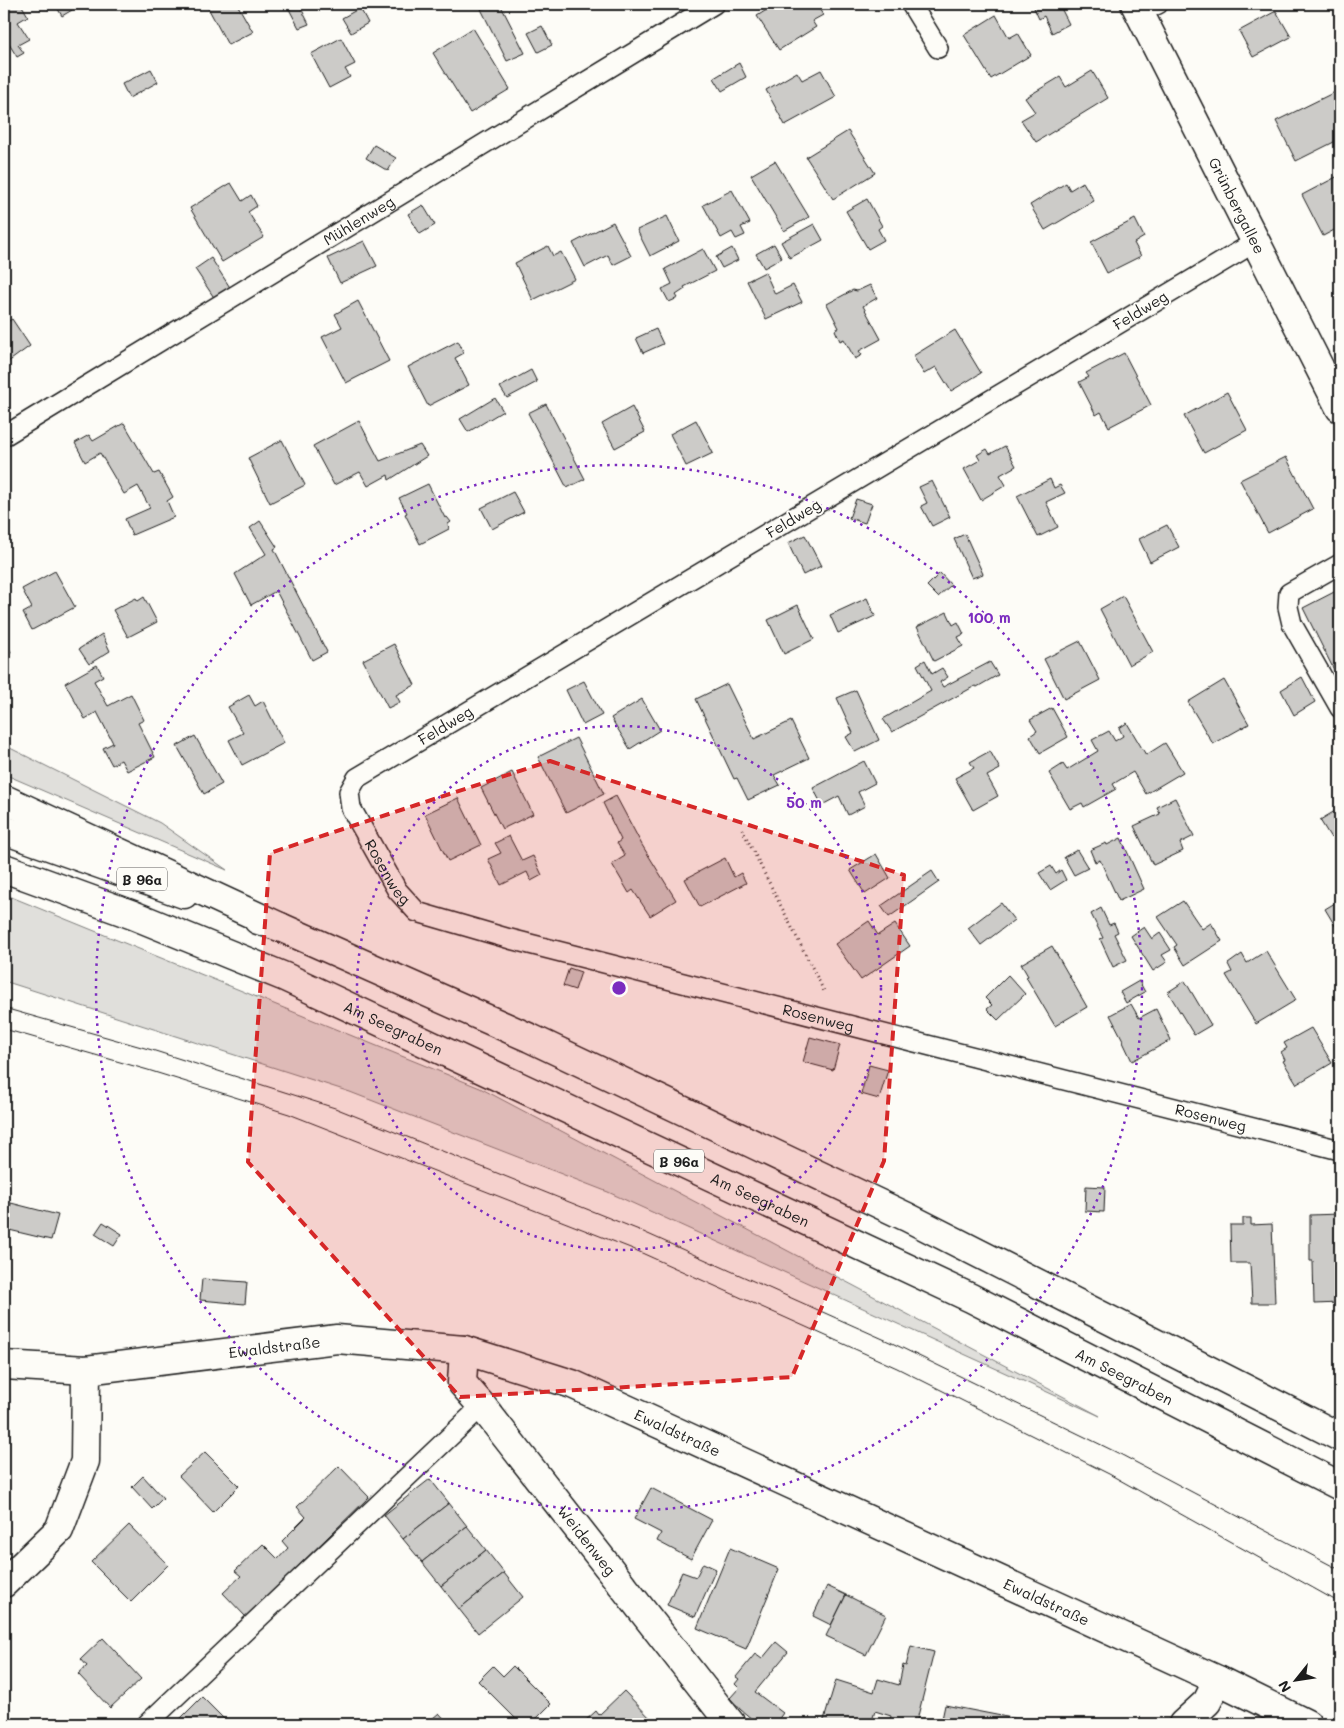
<svg xmlns="http://www.w3.org/2000/svg" width="1344" height="1728" font-family="Mali,sans-serif">
  <rect width="100%" height="100%" fill="#fdfcf7"/>
  <filter id="ink" filterUnits="userSpaceOnUse"><feTurbulence type="fractalNoise" baseFrequency=".02" numOctaves="2"/><feDisplacementMap in="SourceGraphic" scale="10" xChannelSelector="R" yChannelSelector="G"/><feConvolveMatrix kernelMatrix="1 2 1 2 8 2 1 2 1" color-interpolation-filters="sRGB"/></filter>
  <g filter="url(#ink)">
    <!-- green -->
    <g fill="#e0dfdb" stroke="#7e7e7c">
      <path d="M 4,745 L 160,823 L 227,870 L 4,774 Z"/>
      <path d="M 4,894 L 480,1088 L 1100,1416 L 608,1192 L 350,1092 L 4,981 Z"/>
    </g>
    <!-- building -->
    <g fill="#cccbc8" stroke="#1c1c1c">
      <path d="M 4,4 L 21,4 L 28,16 L 18,22 L 29,39 L 18,45 L 24,53 L 17,57 L 4,36 Z"/>
      <path d="M 55,4 L 74,4 L 77,7 L 62,16 Z"/>
      <path d="M 206,4 L 237,4 L 253,32 L 228,45 Z"/>
      <path d="M 299,4 L 309,24 L 299,28 L 289,9 Z"/>
      <path d="M 492,4 L 500,4 L 525,53 L 507,61 L 481,9 Z"/>
      <path d="M 776,4 L 816,4 L 823,15 L 812,21 L 816,27 L 779,50 L 757,16 Z"/>
      <path d="M 1043,4 L 1059,4 L 1069,24 L 1052,33 L 1044,16 L 1039,19 L 1034,8 Z"/>
      <path d="M 360,8 L 368,23 L 351,33 L 342,18 Z"/>
      <path d="M 1276,11 L 1291,37 L 1253,57 L 1239,31 Z"/>
      <path d="M 996,15 L 1009,38 L 1018,33 L 1031,55 L 991,79 L 964,35 Z"/>
      <path d="M 542,26 L 552,45 L 538,52 L 528,33 Z"/>
      <path d="M 473,28 L 510,89 L 470,113 L 433,53 Z"/>
      <path d="M 341,38 L 355,64 L 345,69 L 350,77 L 329,88 L 311,54 Z"/>
      <path d="M 739,63 L 746,77 L 722,91 L 714,78 Z"/>
      <path d="M 151,69 L 158,82 L 129,98 L 122,84 Z"/>
      <path d="M 821,70 L 836,97 L 785,125 L 766,90 L 797,72 L 802,80 Z"/>
      <path d="M 1092,71 L 1108,98 L 1036,142 L 1021,120 L 1035,112 L 1025,98 L 1060,77 L 1066,87 Z"/>
      <path d="M 1337,91 L 1340,98 L 1340,139 L 1296,161 L 1276,121 Z"/>
      <path d="M 848,131 L 875,173 L 833,199 L 806,157 Z"/>
      <path d="M 374,145 L 396,158 L 388,171 L 366,158 Z"/>
      <path d="M 775,161 L 809,217 L 784,231 L 751,175 Z"/>
      <path d="M 1340,175 L 1340,227 L 1323,236 L 1302,195 Z"/>
      <path d="M 1083,182 L 1094,201 L 1045,230 L 1030,205 L 1066,183 L 1070,190 Z"/>
      <path d="M 231,183 L 242,201 L 251,195 L 257,206 L 248,212 L 264,237 L 222,262 L 190,208 Z"/>
      <path d="M 732,190 L 750,223 L 741,227 L 745,235 L 736,239 L 732,232 L 721,238 L 703,205 Z"/>
      <path d="M 867,199 L 882,226 L 878,229 L 884,240 L 868,249 L 846,211 Z"/>
      <path d="M 423,205 L 435,225 L 420,234 L 408,214 Z"/>
      <path d="M 667,216 L 679,241 L 650,256 L 637,230 Z"/>
      <path d="M 1135,219 L 1144,237 L 1134,243 L 1141,256 L 1107,273 L 1091,242 Z"/>
      <path d="M 613,222 L 631,256 L 613,265 L 608,255 L 585,267 L 573,243 Z"/>
      <path d="M 814,224 L 823,240 L 790,258 L 781,242 Z"/>
      <path d="M 364,241 L 377,266 L 340,283 L 328,258 Z"/>
      <path d="M 774,244 L 782,258 L 764,268 L 756,254 Z"/>
      <path d="M 548,246 L 553,256 L 561,252 L 575,279 L 533,300 L 515,263 Z"/>
      <path d="M 732,248 L 738,260 L 722,268 L 716,257 Z"/>
      <path d="M 703,249 L 715,271 L 684,287 L 685,289 L 676,295 L 678,298 L 669,302 L 662,289 L 672,284 L 665,269 Z"/>
      <path d="M 211,258 L 231,289 L 215,299 L 195,269 Z"/>
      <path d="M 765,272 L 775,294 L 793,285 L 802,302 L 766,319 L 747,281 Z"/>
      <path d="M 870,285 L 877,298 L 863,306 L 881,339 L 859,351 L 862,355 L 855,359 L 844,339 L 840,341 L 835,330 L 839,328 L 827,304 L 853,290 L 857,291 Z"/>
      <path d="M 358,301 L 389,361 L 346,383 L 322,337 L 342,327 L 335,314 Z"/>
      <path d="M 12,319 L 30,346 L 4,365 L 4,324 Z"/>
      <path d="M 656,329 L 663,344 L 643,353 L 636,338 Z"/>
      <path d="M 955,330 L 981,373 L 951,391 L 936,367 L 924,374 L 913,356 Z"/>
      <path d="M 458,341 L 464,353 L 455,358 L 469,385 L 428,406 L 408,367 Z"/>
      <path d="M 1124,353 L 1151,405 L 1109,427 L 1101,412 L 1096,415 L 1079,382 L 1089,377 L 1086,373 Z"/>
      <path d="M 531,370 L 537,382 L 507,398 L 500,387 Z"/>
      <path d="M 1227,392 L 1247,430 L 1204,453 L 1184,416 Z"/>
      <path d="M 495,398 L 503,411 L 468,432 L 460,419 Z"/>
      <path d="M 546,404 L 585,479 L 567,488 L 528,413 Z"/>
      <path d="M 632,407 L 645,432 L 615,448 L 602,424 Z"/>
      <path d="M 696,420 L 713,453 L 686,466 L 670,434 Z"/>
      <path d="M 359,421 L 380,461 L 420,445 L 427,456 L 389,480 L 388,475 L 368,486 L 360,472 L 334,485 L 313,446 Z"/>
      <path d="M 124,423 L 154,474 L 159,472 L 173,497 L 167,501 L 174,517 L 132,535 L 125,519 L 150,508 L 138,486 L 124,494 L 100,453 L 85,462 L 75,443 L 89,435 L 93,441 Z"/>
      <path d="M 282,440 L 305,485 L 270,503 L 248,458 Z"/>
      <path d="M 1005,446 L 1016,466 L 1000,475 L 1006,485 L 981,500 L 964,469 L 980,460 L 977,455 L 987,449 L 990,454 Z"/>
      <path d="M 1286,457 L 1313,509 L 1268,533 L 1240,480 Z"/>
      <path d="M 1050,479 L 1054,488 L 1060,485 L 1065,493 L 1046,502 L 1058,527 L 1038,537 L 1017,496 Z"/>
      <path d="M 932,481 L 950,517 L 932,526 L 921,506 L 927,503 L 919,487 Z"/>
      <path d="M 428,484 L 445,518 L 447,517 L 451,522 L 448,524 L 449,529 L 420,544 L 405,514 L 407,513 L 399,498 Z"/>
      <path d="M 513,492 L 524,512 L 492,529 L 481,508 Z"/>
      <path d="M 856,499 L 872,504 L 865,523 L 849,518 Z"/>
      <path d="M 260,521 L 277,547 L 274,549 L 327,652 L 312,660 L 276,591 L 251,605 L 235,574 L 266,554 L 250,528 Z"/>
      <path d="M 1167,525 L 1179,547 L 1150,562 L 1139,539 Z"/>
      <path d="M 965,534 L 983,574 L 972,578 L 954,539 Z"/>
      <path d="M 805,535 L 821,566 L 803,575 L 788,543 Z"/>
      <path d="M 55,571 L 75,607 L 32,630 L 23,613 L 32,608 L 22,589 Z"/>
      <path d="M 940,573 L 951,585 L 938,597 L 927,586 Z"/>
      <path d="M 1340,589 L 1340,682 L 1303,608 Z"/>
      <path d="M 1123,596 L 1153,652 L 1129,665 L 1100,609 Z"/>
      <path d="M 144,597 L 157,622 L 128,637 L 113,610 L 136,598 L 138,601 Z"/>
      <path d="M 867,598 L 875,616 L 838,633 L 830,615 Z"/>
      <path d="M 798,605 L 814,639 L 784,654 L 768,620 Z"/>
      <path d="M 947,612 L 953,625 L 958,622 L 964,634 L 958,637 L 963,646 L 934,661 L 917,627 Z"/>
      <path d="M 102,634 L 110,651 L 89,664 L 79,649 Z"/>
      <path d="M 4,639 L 11,652 L 4,656 Z"/>
      <path d="M 1080,641 L 1100,680 L 1064,699 L 1044,659 Z"/>
      <path d="M 394,644 L 415,685 L 396,695 L 400,702 L 388,708 L 363,660 Z"/>
      <path d="M 925,660 L 932,674 L 942,668 L 948,677 L 940,682 L 943,687 L 990,662 L 998,675 L 977,687 L 975,686 L 892,732 L 883,719 L 931,691 L 917,665 Z"/>
      <path d="M 97,665 L 103,676 L 94,681 L 108,706 L 131,694 L 144,720 L 138,723 L 155,757 L 127,771 L 121,760 L 112,765 L 103,748 L 113,743 L 97,712 L 85,719 L 65,683 Z"/>
      <path d="M 1302,677 L 1315,702 L 1294,715 L 1281,690 Z"/>
      <path d="M 1224,680 L 1249,724 L 1213,744 L 1188,702 Z"/>
      <path d="M 584,681 L 602,715 L 583,725 L 566,690 Z"/>
      <path d="M 727,684 L 754,739 L 791,721 L 809,758 L 774,775 L 780,785 L 748,800 L 737,778 L 734,779 L 696,699 Z"/>
      <path d="M 856,690 L 879,740 L 855,752 L 846,737 L 853,733 L 837,698 Z"/>
      <path d="M 249,695 L 255,706 L 263,701 L 284,743 L 242,765 L 229,740 L 243,733 L 228,707 Z"/>
      <path d="M 642,699 L 660,730 L 630,749 L 611,718 Z"/>
      <path d="M 1052,708 L 1068,737 L 1040,753 L 1030,736 L 1037,731 L 1030,720 Z"/>
      <path d="M 1127,723 L 1146,755 L 1165,743 L 1183,772 L 1146,794 L 1133,772 L 1113,784 L 1116,789 L 1084,807 L 1082,803 L 1070,809 L 1049,773 L 1063,764 L 1067,770 L 1098,751 L 1092,740 L 1109,731 L 1115,741 L 1123,736 L 1119,728 Z"/>
      <path d="M 195,736 L 222,784 L 204,794 L 177,746 Z"/>
      <path d="M 576,738 L 604,794 L 566,813 L 538,757 Z"/>
      <path d="M 990,751 L 1000,769 L 987,776 L 998,796 L 973,810 L 955,778 L 974,768 L 970,762 Z"/>
      <path d="M 864,761 L 875,783 L 858,792 L 865,806 L 848,815 L 839,796 L 822,805 L 813,788 Z"/>
      <path d="M 512,772 L 533,814 L 502,829 L 481,788 Z"/>
      <path d="M 616,796 L 642,845 L 676,900 L 650,916 L 633,890 L 629,893 L 612,864 L 625,856 L 617,843 L 621,840 L 603,803 Z"/>
      <path d="M 458,798 L 481,845 L 448,861 L 425,814 Z"/>
      <path d="M 1175,798 L 1194,836 L 1180,843 L 1183,851 L 1153,865 L 1134,826 L 1160,814 L 1157,807 Z"/>
      <path d="M 1340,808 L 1340,833 L 1331,838 L 1320,820 Z"/>
      <path d="M 509,836 L 522,861 L 533,856 L 542,875 L 531,881 L 527,872 L 501,885 L 488,859 L 501,853 L 495,843 Z"/>
      <path d="M 1121,838 L 1144,889 L 1119,901 L 1100,860 L 1095,862 L 1090,850 L 1106,843 L 1107,845 Z"/>
      <path d="M 1077,850 L 1088,868 L 1074,875 L 1064,857 Z"/>
      <path d="M 876,854 L 890,878 L 865,894 L 850,870 Z"/>
      <path d="M 725,858 L 734,877 L 741,873 L 746,883 L 700,907 L 685,879 Z"/>
      <path d="M 1051,866 L 1056,874 L 1061,870 L 1066,880 L 1050,890 L 1039,873 Z"/>
      <path d="M 932,871 L 939,882 L 889,917 L 881,906 Z"/>
      <path d="M 1340,900 L 1340,934 L 1325,909 Z"/>
      <path d="M 1183,901 L 1202,929 L 1211,923 L 1222,941 L 1185,965 L 1174,947 L 1177,945 L 1158,917 Z"/>
      <path d="M 1001,903 L 1014,920 L 981,945 L 968,928 Z"/>
      <path d="M 1101,908 L 1109,925 L 1114,923 L 1118,932 L 1114,934 L 1127,960 L 1113,967 L 1100,939 L 1103,938 L 1091,914 Z"/>
      <path d="M 869,921 L 878,935 L 895,924 L 910,946 L 861,980 L 835,944 Z"/>
      <path d="M 1144,927 L 1152,939 L 1160,933 L 1171,950 L 1162,955 L 1167,962 L 1153,971 L 1131,936 Z"/>
      <path d="M 1052,946 L 1087,1007 L 1055,1026 L 1026,977 L 1028,976 L 1021,964 Z"/>
      <path d="M 1266,951 L 1296,1000 L 1256,1024 L 1226,975 L 1232,972 L 1228,964 L 1242,954 L 1247,963 Z"/>
      <path d="M 569,968 L 581,972 L 575,990 L 563,986 Z"/>
      <path d="M 1008,975 L 1025,994 L 998,1020 L 987,1009 L 992,1005 L 985,998 Z"/>
      <path d="M 1139,981 L 1145,992 L 1126,1003 L 1120,992 Z"/>
      <path d="M 1185,981 L 1211,1025 L 1194,1035 L 1168,992 Z"/>
      <path d="M 1131,1004 L 1139,1018 L 1156,1009 L 1171,1040 L 1132,1061 L 1123,1042 L 1124,1042 L 1110,1015 Z"/>
      <path d="M 1311,1028 L 1332,1063 L 1297,1084 L 1283,1061 L 1285,1060 L 1281,1052 L 1287,1048 L 1284,1043 Z"/>
      <path d="M 810,1037 L 840,1045 L 833,1070 L 803,1062 Z"/>
      <path d="M 869,1065 L 888,1070 L 879,1099 L 861,1094 Z"/>
      <path d="M 1086,1186 L 1105,1187 L 1104,1212 L 1085,1211 Z"/>
      <path d="M 11,1203 L 58,1215 L 51,1240 L 5,1229 Z"/>
      <path d="M 1340,1214 L 1340,1303 L 1314,1304 L 1313,1261 L 1310,1261 L 1310,1215 Z"/>
      <path d="M 1243,1218 L 1251,1218 L 1251,1225 L 1272,1224 L 1275,1303 L 1252,1303 L 1250,1263 L 1231,1263 L 1230,1225 L 1243,1225 Z"/>
      <path d="M 103,1222 L 122,1234 L 114,1246 L 95,1234 Z"/>
      <path d="M 202,1279 L 247,1282 L 245,1304 L 200,1300 Z"/>
      <path d="M 205,1452 L 239,1486 L 213,1512 L 179,1476 Z"/>
      <path d="M 339,1466 L 369,1497 L 246,1617 L 223,1593 L 241,1576 L 235,1571 L 263,1544 L 278,1559 L 288,1548 L 282,1541 L 306,1517 L 297,1507 Z"/>
      <path d="M 143,1476 L 163,1498 L 152,1509 L 132,1487 Z"/>
      <path d="M 430,1479 L 449,1503 L 403,1539 L 384,1515 Z"/>
      <path d="M 651,1488 L 712,1520 L 691,1559 L 657,1541 L 661,1533 L 634,1519 Z"/>
      <path d="M 449,1503 L 467,1526 L 422,1562 L 403,1539 Z"/>
      <path d="M 129,1525 L 168,1565 L 131,1602 L 91,1562 Z"/>
      <path d="M 467,1526 L 486,1550 L 441,1586 L 422,1562 Z"/>
      <path d="M 730,1548 L 779,1569 L 746,1649 L 697,1628 Z"/>
      <path d="M 486,1550 L 504,1573 L 459,1609 L 441,1586 Z"/>
      <path d="M 703,1563 L 716,1569 L 695,1617 L 667,1605 L 682,1572 L 696,1577 Z"/>
      <path d="M 504,1573 L 523,1597 L 478,1633 L 459,1609 Z"/>
      <path d="M 827,1586 L 846,1595 L 831,1625 L 813,1616 Z"/>
      <path d="M 846,1595 L 886,1615 L 866,1655 L 826,1636 Z"/>
      <path d="M 103,1638 L 141,1679 L 110,1708 L 78,1674 L 87,1666 L 81,1659 Z"/>
      <path d="M 776,1642 L 788,1652 L 755,1692 L 783,1713 L 775,1724 L 758,1724 L 741,1710 L 730,1698 L 739,1688 L 735,1684 L 739,1679 L 736,1677 L 755,1654 L 762,1659 Z"/>
      <path d="M 911,1646 L 934,1652 L 916,1724 L 889,1724 L 891,1716 L 875,1711 L 871,1724 L 828,1724 L 823,1723 L 836,1680 L 874,1692 L 878,1679 L 899,1685 L 903,1665 L 906,1666 Z"/>
      <path d="M 493,1666 L 503,1676 L 513,1666 L 551,1704 L 531,1724 L 521,1724 L 478,1681 Z"/>
      <path d="M 624,1691 L 656,1724 L 586,1724 L 584,1722 L 596,1711 L 599,1715 Z"/>
      <path d="M 202,1697 L 224,1719 L 218,1724 L 175,1724 Z"/>
      <path d="M 945,1705 L 1022,1720 L 1021,1724 L 941,1724 Z"/>
      <path d="M 439,1713 L 449,1724 L 426,1724 Z"/>
    </g>
    <g fill="none" stroke-linecap="round" stroke-linejoin="round">
      <!-- lane casing -->
      <g stroke="#1c1c1c" stroke-width="22">
        <g id="lane">
          <path d="M 911,4 L 938,48"/>
          <path d="M 1140,12 L 1158,4"/>
          <path id="s1" d="M 1257,241 L 357,778 L 349,792 L 351,808 L 397,890 L 417,912 L 510,939 L 1340,1150"/>
          <path id="s2" d="M 4,436 L 714,4"/>
          <path d="M 1340,564 L 1289,593 L 1288,607 L 1292,624 L 1340,708"/>
          <path d="M 147,1724 L 482,1406"/>
        </g>
      </g>
      <!-- street casing -->
      <g stroke="#1c1c1c" stroke-width="31">
        <g id="street">
          <path id="s3" d="M 464,1350 L 462,1383 L 482,1406 L 731,1724"/>
          <path d="M 4,1583 L 59,1530 L 85,1461 L 86,1370"/>
          <path d="M 1183,1724 L 1207,1702 L 1218,1680"/>
        </g>
      </g>
      <!-- secondary casing -->
      <g stroke="#1c1c1c" stroke-width="31">
        <g id="secondary">
          <path id="s4" d="M 1135,4 L 1340,408"/>
          <path id="s5" d="M 4,1365 L 86,1370 L 337,1339 L 464,1350 L 572,1384 L 1218,1680 L 1307,1724"/>
        </g>
      </g>
      <!-- primary casing -->
      <g stroke="#1c1c1c" stroke-width="31">
        <g id="primary">
          <path d="M 4,830 L 184,894"/>
          <path id="s6" d="M 4,868 L 133,915 L 285,977 L 971,1298 L 1340,1486"/>
          <path d="M 258,920 L 280,927 L 530,1038 L 907,1217 L 1340,1437"/>
        </g>
      </g>
      <!-- highway casing -->
      <g stroke="#1c1c1c" stroke-width="31">
        <path id="highway" d="M 4,799 L 280,927"/>
      </g>
      <!-- path -->
      <path stroke="#1c1c1c" stroke-width="3" stroke-dasharray="1 4" stroke-linecap="butt" d="M 742,829 L 824,991"/>
      <!-- lane -->
      <use href="#lane" stroke="#fdfcf7" stroke-width="19"/>
      <!-- street -->
      <use href="#street" stroke="#fdfcf7" stroke-width="28"/>
      <!-- secondary -->
      <use href="#secondary" stroke="#fdfcf7" stroke-width="28"/>
      <!-- primary -->
      <use href="#primary" stroke="#fdfcf7" stroke-width="28"/>
      <!-- highway -->
      <use href="#highway" stroke="#fdfcf7" stroke-width="28"/>
      <!-- tram -->
      <g stroke="#1c1c1c" stroke-width="1">
        <path d="M 4,1008 L 152,1050 L 335,1108 L 639,1230 L 892,1343 L 1120,1454 L 1340,1570"/>
        <path d="M 4,1029 L 148,1070 L 289,1114 L 633,1249 L 897,1368 L 1109,1474 L 1340,1603"/>
      </g>
    </g>
  </g>
  <!-- marked area -->
  <path fill="#d62828" fill-opacity="0.2" stroke="#d62828" stroke-width="4" stroke-dasharray="10 6" stroke-linejoin="round" d="M 550,761 L 904,875 L 884,1161 L 792,1377 L 460,1397 L 248,1162 L 270,853 Z"/>
  <!-- distance rings -->
  <g fill="none" stroke="#7b2cbf" stroke-width="2.5" stroke-dasharray="2.5 5">
    <circle cx="619" cy="988" r="262"/>
    <circle cx="619" cy="988" r="523"/>
  </g>
  <g text-anchor="middle" dominant-baseline="central" stroke-width="4" stroke-linejoin="round" paint-order="stroke">
    <!-- shield labels -->
    <g fill="#fdfcf7" stroke="#605f5e" stroke-width="1">
      <rect x="117" y="867.5" width="50" height="23" rx="4"/>
      <rect x="654" y="1149.5" width="50" height="23" rx="4"/>
    </g>
    <g font-size="14" font-weight="bold" fill="#1c1c1c">
      <text x="142" y="879">B 96a</text>
      <text x="679" y="1161">B 96a</text>
    </g>
    <!-- street labels -->
    <g font-size="15" fill="#1c1c1c" stroke="#fdfcf7">
      <text stroke="none"><textPath href="#s4" startOffset="226">Grünbergallee</textPath></text>
      <text stroke="none"><textPath href="#s2" startOffset="415">Mühlenweg</textPath></text>
      <text transform="translate(1140 310) rotate(-31)">Feldweg</text>
      <text transform="translate(793 518) rotate(-31)">Feldweg</text>
      <text transform="translate(445 725) rotate(-31)">Feldweg</text>
      <text stroke="none"><textPath href="#s1" startOffset="1154">Rosenweg</textPath></text>
      <text stroke="none"><textPath href="#s1" startOffset="1619">Rosenweg</textPath></text>
      <text stroke="none"><textPath href="#s6" startOffset="421">Am Seegraben</textPath></text>
      <text stroke="none"><textPath href="#s1" startOffset="2024">Rosenweg</textPath></text>
      <text stroke="none"><textPath href="#s6" startOffset="826">Am Seegraben</textPath></text>
      <text stroke="none"><textPath href="#s5" startOffset="272">Ewaldstraße</textPath></text>
      <text stroke="none"><textPath href="#s6" startOffset="1231">Am Seegraben</textPath></text>
      <text stroke="none"><textPath href="#s5" startOffset="692">Ewaldstraße</textPath></text>
      <text stroke="none"><textPath href="#s3" startOffset="234">Weidenweg</textPath></text>
      <text stroke="none"><textPath href="#s5" startOffset="1098">Ewaldstraße</textPath></text>
    </g>
  </g>
  <circle cx="619" cy="988" r="8" fill="#7b2cbf" stroke="#fdfcf7" stroke-width="2.5"/>
  <g font-size="15" text-anchor="middle" font-weight="bold" fill="#7b2cbf" stroke="#fdfcf7" stroke-width="4" stroke-linejoin="round" paint-order="stroke">
    <text x="989" y="623">100 m</text>
    <text x="804" y="808">50 m</text>
  </g>
  <!-- margin -->
  <rect width="1344" height="1728" fill="none" stroke="#fdfcf7" stroke-width="20"/>
  <rect x="10" y="10" width="1324" height="1708" fill="none" stroke="#1c1c1c" stroke-width="2" filter="url(#ink)"/>
  <!-- north arrow -->
  <g transform="translate(1296 1680) rotate(240)" stroke="#fdfcf7" stroke-width="4" paint-order="stroke">
  <path d="M0-4L9 19L0 12L-9 19Z" fill="#1c1c1c"/>
  <text y="-8" font-size="14" font-weight="bold" text-anchor="middle" fill="#1c1c1c">N</text>
  </g>
</svg>
